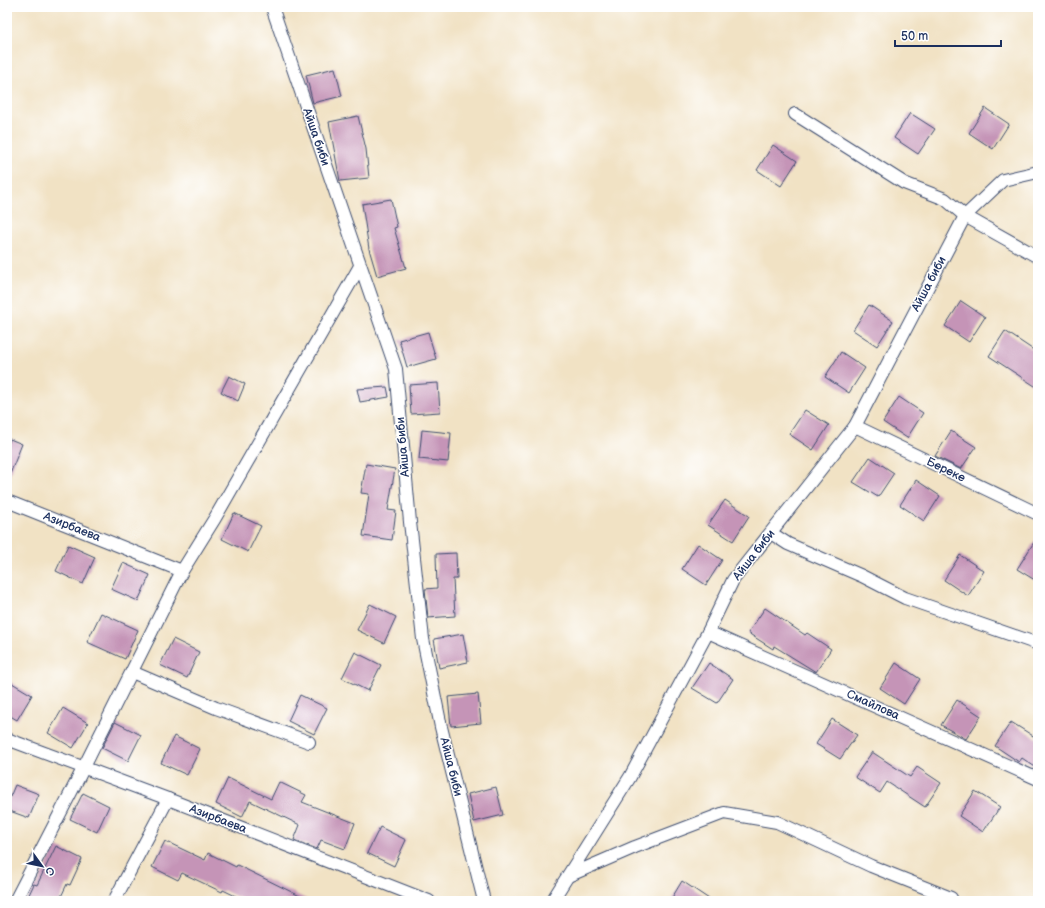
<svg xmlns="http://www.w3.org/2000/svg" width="1045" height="908" font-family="'Balsamiq Sans',sans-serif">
  <rect width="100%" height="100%" fill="#fff"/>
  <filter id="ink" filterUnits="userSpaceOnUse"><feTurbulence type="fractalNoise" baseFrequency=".025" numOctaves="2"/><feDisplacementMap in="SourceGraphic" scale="8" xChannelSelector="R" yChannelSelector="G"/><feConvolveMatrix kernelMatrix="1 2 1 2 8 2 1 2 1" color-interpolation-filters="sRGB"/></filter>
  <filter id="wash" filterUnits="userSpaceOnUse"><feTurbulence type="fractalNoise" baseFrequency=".012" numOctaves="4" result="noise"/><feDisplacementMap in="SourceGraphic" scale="16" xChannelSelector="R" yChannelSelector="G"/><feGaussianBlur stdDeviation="0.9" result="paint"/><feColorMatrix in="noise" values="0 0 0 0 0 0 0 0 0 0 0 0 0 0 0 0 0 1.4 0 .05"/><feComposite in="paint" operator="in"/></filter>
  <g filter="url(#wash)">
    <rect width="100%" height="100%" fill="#f1e2c4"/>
    <g id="blocks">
      <!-- building -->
      <g fill="#c594b7">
        <path d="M 335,68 L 342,96 L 313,103 L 306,75 Z"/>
        <path d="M 985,108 L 1009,124 L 993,149 L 969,133 Z"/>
        <path d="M 910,113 L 935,129 L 918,154 L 894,138 Z"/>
        <path d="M 358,116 L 366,149 L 369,178 L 340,181 L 329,122 Z"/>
        <path d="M 773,145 L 797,161 L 781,186 L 757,170 Z"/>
        <path d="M 391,199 L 397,227 L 394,228 L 406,268 L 377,276 L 369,249 L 362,204 Z"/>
        <path d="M 961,301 L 985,317 L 969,342 L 945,326 Z"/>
        <path d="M 869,305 L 893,321 L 877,346 L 853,330 Z"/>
        <path d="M 1005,331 L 1038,353 L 1038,388 L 989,356 Z"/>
        <path d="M 428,332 L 436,359 L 407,367 L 399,340 Z"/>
        <path d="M 841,352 L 865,368 L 849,393 L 825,377 Z"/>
        <path d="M 229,376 L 245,384 L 238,401 L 221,392 Z"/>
        <path d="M 438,383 L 440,412 L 411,414 L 409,385 Z"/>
        <path d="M 387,387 L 389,397 L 360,402 L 357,389 Z"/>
        <path d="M 899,397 L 923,413 L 907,438 L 883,422 Z"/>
        <path d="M 805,410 L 829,425 L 813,450 L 789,434 Z"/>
        <path d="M 422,430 L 451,433 L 448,462 L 419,459 Z"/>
        <path d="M 951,431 L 976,447 L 961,469 L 935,456 Z"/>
        <path d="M 10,439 L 22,444 L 8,479 L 7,447 Z"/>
        <path d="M 870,457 L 894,473 L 878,497 L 853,482 Z"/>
        <path d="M 366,464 L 395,469 L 388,510 L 396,511 L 392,540 L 363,536 L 369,494 L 361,493 Z"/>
        <path d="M 916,480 L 940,496 L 924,521 L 900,505 Z"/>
        <path d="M 725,500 L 749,516 L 733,541 L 708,525 Z"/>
        <path d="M 234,513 L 261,526 L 248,552 L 222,539 Z"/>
        <path d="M 1038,536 L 1038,582 L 1017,569 Z"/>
        <path d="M 698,544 L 722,560 L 706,585 L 682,569 Z"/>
        <path d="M 68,545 L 95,557 L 83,584 L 56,571 Z"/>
        <path d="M 456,553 L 457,579 L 453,579 L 455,616 L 428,618 L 425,589 L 437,588 L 436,554 Z"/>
        <path d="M 960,555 L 984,571 L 968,596 L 944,580 Z"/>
        <path d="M 123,563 L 150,575 L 138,601 L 111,589 Z"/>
        <path d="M 370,604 L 396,617 L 384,643 L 357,630 Z"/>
        <path d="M 765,608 L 805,635 L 807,633 L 831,649 L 816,672 L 774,646 L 773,649 L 748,633 Z"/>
        <path d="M 101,613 L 138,630 L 125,659 L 87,642 Z"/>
        <path d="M 463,634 L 468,662 L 439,668 L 434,639 Z"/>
        <path d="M 173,639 L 199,652 L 187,678 L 160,665 Z"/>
        <path d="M 355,652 L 381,665 L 368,691 L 342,678 Z"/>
        <path d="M 709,663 L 733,679 L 717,703 L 692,688 Z"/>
        <path d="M 896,663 L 920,679 L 904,704 L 880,688 Z"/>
        <path d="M 7,680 L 32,695 L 17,720 L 7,714 Z"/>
        <path d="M 478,694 L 481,723 L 451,726 L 448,697 Z"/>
        <path d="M 300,695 L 327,708 L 314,734 L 288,721 Z"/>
        <path d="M 957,700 L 981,716 L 966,739 L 941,725 Z"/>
        <path d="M 63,708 L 88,723 L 73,748 L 48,733 Z"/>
        <path d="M 832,719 L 857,735 L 840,759 L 816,744 Z"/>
        <path d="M 115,722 L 141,735 L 128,761 L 102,748 Z"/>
        <path d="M 1011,722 L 1038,739 L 1038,769 L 1022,758 L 1019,762 L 995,746 Z"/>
        <path d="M 174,736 L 200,749 L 187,775 L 161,763 Z"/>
        <path d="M 872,752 L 910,777 L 917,767 L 941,783 L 925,807 L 887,782 L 880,793 L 855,777 Z"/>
        <path d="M 228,778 L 271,799 L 279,782 L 306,795 L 302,802 L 355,823 L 345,849 L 321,840 L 317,849 L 294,840 L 300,825 L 250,801 L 242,817 L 216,804 Z"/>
        <path d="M 15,785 L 39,794 L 29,818 L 7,810 L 7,804 Z"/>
        <path d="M 496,787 L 503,815 L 474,822 L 468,794 Z"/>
        <path d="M 975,791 L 1000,807 L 983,832 L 959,816 Z"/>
        <path d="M 83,793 L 109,806 L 97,832 L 70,819 Z"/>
        <path d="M 380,827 L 406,840 L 394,866 L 367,853 Z"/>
        <path d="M 165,841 L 205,860 L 208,853 L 236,867 L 237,865 L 310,901 L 246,901 L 223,890 L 222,892 L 182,873 L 178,880 L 152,867 Z"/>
        <path d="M 56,846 L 82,859 L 70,885 L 67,884 L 59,901 L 26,901 L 34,884 L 37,885 Z"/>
        <path d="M 682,881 L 712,901 L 670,901 Z"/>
      </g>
    </g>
  </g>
  <g filter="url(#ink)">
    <use href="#blocks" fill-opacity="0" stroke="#3b4a6d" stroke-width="1"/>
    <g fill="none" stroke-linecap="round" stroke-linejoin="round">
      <!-- street casing -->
      <g stroke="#3b4a6d" stroke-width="14">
        <g id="street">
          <path d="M 272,7 L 396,369 L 410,522 L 423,639 L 441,727 L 484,901"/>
          <path d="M 795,114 L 904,183 L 945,199 L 965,216 L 1038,257"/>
          <path d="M 855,426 L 1038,514"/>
          <path d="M 7,501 L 182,571"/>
          <path d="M 771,533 L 788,544 L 862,576 L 905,598 L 1038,644"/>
          <path d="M 708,632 L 1038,779"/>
          <path d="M 132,672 L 216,708 L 309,742"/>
          <path d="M 7,739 L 168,799 L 429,901"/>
          <path d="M 568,876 L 635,847 L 724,813 L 777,822 L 871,866 L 951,898"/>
          <path d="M 15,901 L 84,767 L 182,571 L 215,518 L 360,266"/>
          <path d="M 114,901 L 168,799"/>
          <path d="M 552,901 L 630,777 L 708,632 L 733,580 L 855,426 L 965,216 L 1003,180 L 1038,172"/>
        </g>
      </g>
      <!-- street -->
      <use href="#street" stroke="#fff" stroke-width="12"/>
    </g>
  </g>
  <g text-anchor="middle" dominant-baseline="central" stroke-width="3" stroke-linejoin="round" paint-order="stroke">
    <!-- street labels -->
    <g font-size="12" fill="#1b2f5e" stroke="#fff">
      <text transform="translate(316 137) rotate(71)">Айша биби</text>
      <text transform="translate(929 284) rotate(-62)">Айша биби</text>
      <text transform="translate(403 447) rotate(-95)">Айша биби</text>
      <text transform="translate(946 470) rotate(26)">Береке</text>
      <text transform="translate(72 527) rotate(22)">Азирбаева</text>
      <text transform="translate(754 555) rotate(-52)">Айша биби</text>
      <text transform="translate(873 705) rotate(24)">Смайлова</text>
      <text transform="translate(451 767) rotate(76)">Айша биби</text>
      <text transform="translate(218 819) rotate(21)">Азирбаева</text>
    </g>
  </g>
  <!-- margin -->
  <rect width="1045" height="908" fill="none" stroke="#fff" stroke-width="24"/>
  <!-- north arrow -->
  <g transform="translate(42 866) rotate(123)" stroke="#ffffff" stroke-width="3" paint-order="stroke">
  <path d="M0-3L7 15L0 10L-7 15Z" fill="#1b2f5e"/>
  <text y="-6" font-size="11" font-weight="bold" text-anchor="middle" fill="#1b2f5e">С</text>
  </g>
  <!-- scale -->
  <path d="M895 40v6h106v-6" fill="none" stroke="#1b2f5e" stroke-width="2"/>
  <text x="901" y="40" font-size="12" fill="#1b2f5e" stroke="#ffffff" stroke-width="3" paint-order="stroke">50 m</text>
</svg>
